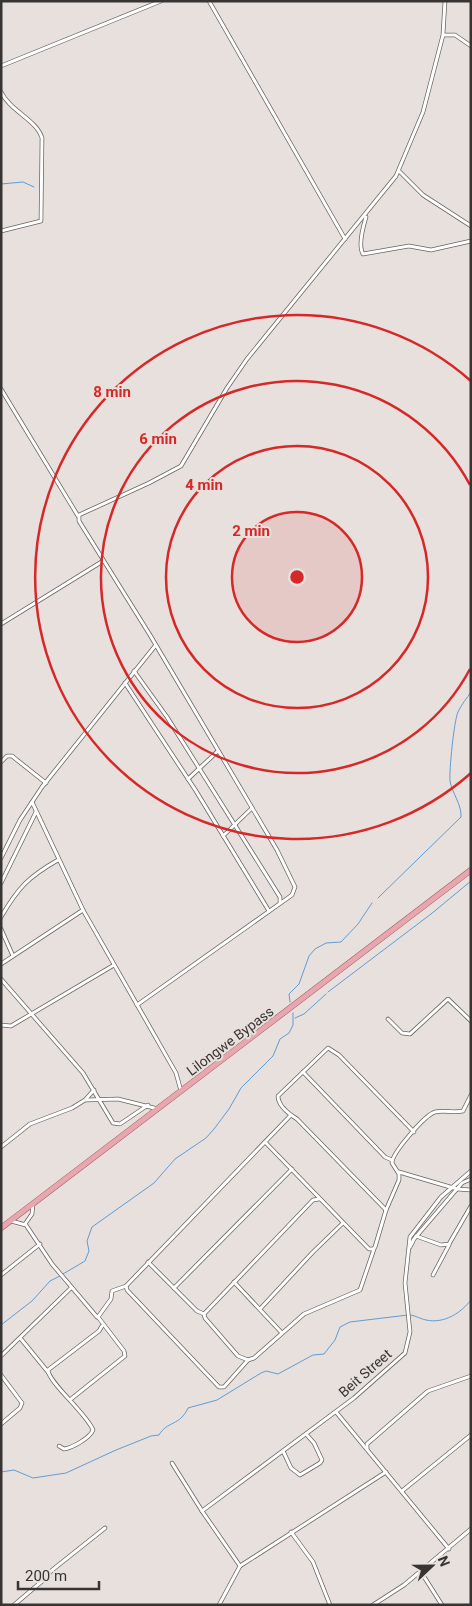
<svg xmlns="http://www.w3.org/2000/svg" width="472" height="1606" font-family="Roboto,sans-serif">
  <rect width="100%" height="100%" fill="#e7e0dc"/>
  <g fill="none" stroke-linecap="round" stroke-linejoin="round">
    <!-- stream -->
    <g stroke="#609cd6" stroke-width="1">
      <path d="M 1,184 L 23,182 L 34,187"/>
      <path d="M 378,898 L 461,817 C 462,805 452,793 450,781 C 449,771 454,721 458,712 C 461,705 467,698 471,692"/>
      <path d="M 328,992 L 431,914 L 471,881"/>
      <path d="M 290,1002 L 289,994 L 299,984 L 309,956 L 315,949 L 326,943 L 341,942 L 358,924 L 372,903"/>
      <path d="M 295,1018 L 304,1014 L 326,994"/>
      <path d="M 63,1274 L 85,1261 L 89,1251 L 87,1241 L 92,1227 L 154,1183 L 175,1159 L 206,1138 L 214,1129 L 229,1109 L 241,1088 L 273,1056 L 280,1039 L 289,1033 L 293,1025 L 293,1013"/>
      <path d="M 411,1315 C 416,1316 421,1319 426,1320 C 444,1324 461,1313 471,1300"/>
      <path d="M 1,1325 L 32,1301 L 50,1281 L 60,1276"/>
      <path d="M 1,1472 L 14,1470 L 33,1478 L 66,1473 L 116,1450 L 151,1436 L 159,1435 C 167,1421 180,1426 188,1408 L 217,1400 L 261,1373 L 266,1371 L 278,1374 L 313,1355 L 324,1354 L 335,1340 L 340,1327 L 350,1322 L 408,1315"/>
    </g>
    <!-- minor casing -->
    <g stroke="#6a6461" stroke-width="4.5">
      <g id="minor">
        <path d="M 209,1 L 345,239"/>
        <path d="M 443,34 L 445,1"/>
        <path d="M 1,66 L 161,1"/>
        <path d="M 1,92 C 10,111 37,120 42,138 L 41,221 L 1,231"/>
        <path d="M 399,171 L 423,195 L 471,226"/>
        <path d="M 366,217 C 363,227 358,246 363,254 L 409,246 L 431,250 L 471,241"/>
        <path d="M 1,389 L 78,516"/>
        <path d="M 1,624 L 103,561"/>
        <path d="M 134,671 L 167,717 L 280,897 L 280,902"/>
        <path d="M 125,683 L 196,791 L 269,911"/>
        <path d="M 1,762 L 7,756 L 12,756 L 46,783"/>
        <path d="M 188,779 L 218,751"/>
        <path d="M 32,802 L 83,910 L 176,1073 L 181,1091"/>
        <path d="M 223,836 L 252,808"/>
        <path d="M 1,858 L 20,820 L 42,787 L 155,646"/>
        <path d="M 1,883 L 36,812"/>
        <path d="M 1,917 C 18,888 28,877 58,860"/>
        <path d="M 1,929 L 13,956"/>
        <path d="M 1,964 L 83,910"/>
        <path d="M 1,979 L 83,1073 L 113,1123 L 120,1124 L 148,1105"/>
        <path d="M 137,1005 L 292,895 L 295,887 L 277,850 L 150,635 L 79,521 L 79,515 L 149,483 L 181,466 L 227,388 L 247,359 L 396,176 L 423,112 L 443,35 L 455,35 L 471,46"/>
        <path d="M 388,1019 L 402,1033 L 410,1034 L 448,999 L 471,1021"/>
        <path d="M 1,1025 L 11,1026 L 114,965"/>
        <path d="M 303,1072 L 385,1157 L 392,1160"/>
        <path d="M 86,1100 L 118,1099 L 158,1109"/>
        <path d="M 265,1142 L 369,1249 L 373,1249 L 375,1247 L 386,1210 L 399,1180 L 399,1174 L 392,1163 C 392,1153 425,1115 435,1112 C 444,1110 454,1113 463,1111 L 471,1095"/>
        <path d="M 1,1147 L 30,1124 L 72,1108 L 85,1100 L 94,1090"/>
        <path d="M 399,1172 L 457,1189 L 471,1190"/>
        <path d="M 386,1210 L 297,1119 C 289,1114 278,1106 278,1096 L 328,1048 L 339,1055 L 414,1132"/>
        <path d="M 11,1221 L 26,1225 L 52,1264 L 97,1317"/>
        <path d="M 25,1224 L 32,1214 L 33,1204"/>
        <path d="M 416,1236 L 441,1245 L 449,1244 L 471,1206"/>
        <path d="M 410,1247 L 414,1239 L 462,1183 L 471,1179"/>
        <path d="M 148,1262 L 197,1311 L 204,1314 L 205,1318 L 238,1356 L 248,1360 L 254,1358 L 304,1314 L 360,1290 L 374,1249"/>
        <path d="M 1,1275 L 40,1244"/>
        <path d="M 433,1275 L 449,1245"/>
        <path d="M 234,1282 L 281,1332"/>
        <path d="M 126,1286 L 127,1290 L 219,1387 L 224,1387 L 248,1360"/>
        <path d="M 174,1288 L 292,1169"/>
        <path d="M 260,1309 L 313,1252 L 343,1223"/>
        <path d="M 204,1314 L 313,1200 L 319,1199"/>
        <path d="M 21,1339 L 48,1372"/>
        <path d="M 1,1356 L 71,1288"/>
        <path d="M 1,1375 L 22,1403 L 20,1408 L 1,1424"/>
        <path d="M 71,1399 L 125,1356 L 124,1351 L 98,1317 L 111,1299 L 112,1291 L 126,1286 L 290,1116"/>
        <path d="M 336,1412 L 449,1549"/>
        <path d="M 59,1446 L 64,1449 C 72,1448 90,1438 93,1430 C 87,1414 48,1382 48,1370 L 99,1331 L 102,1326"/>
        <path d="M 367,1449 L 367,1444 L 428,1391 L 471,1376"/>
        <path d="M 283,1451 L 291,1468 L 300,1475 L 320,1463 L 322,1460 L 314,1443 L 306,1434"/>
        <path d="M 172,1463 L 202,1511"/>
        <path d="M 402,1491 L 471,1435"/>
        <path d="M 291,1532 L 313,1562 L 330,1605"/>
        <path d="M 240,1566 L 202,1511 L 354,1398 L 405,1353 L 410,1332 L 405,1283 L 410,1237 L 441,1197 L 471,1171"/>
        <path d="M 421,1572 L 442,1605"/>
        <path d="M 14,1605 L 47,1577 L 51,1571 L 105,1528"/>
        <path d="M 219,1605 L 240,1566 L 386,1472"/>
        <path d="M 373,1605 L 404,1585 L 471,1529"/>
      </g>
    </g>
    <!-- primary casing -->
    <g stroke="#a05961" stroke-width="6">
      <path id="primary" d="M 1,1228 L 471,870"/>
    </g>
    <!-- minor -->
    <use href="#minor" stroke="#fff" stroke-width="3"/>
    <!-- primary -->
    <use href="#primary" stroke="#e8a7af" stroke-width="5"/>
  </g>
  <!-- distance rings -->
  <circle cx="297" cy="577" r="65" fill="#d62828" fill-opacity=".12"/>
  <g fill="none" stroke="#d62828" stroke-width="2.5">
    <circle cx="297" cy="577" r="65"/>
    <circle cx="297" cy="577" r="131"/>
    <path d="M470 669A196 196 0 1 1 470 485"/>
    <path d="M471 773A262 262 0 1 1 471 381"/>
  </g>
  <g text-anchor="middle" dominant-baseline="central" stroke-width="4" stroke-linejoin="round" paint-order="stroke">
    <!-- street labels -->
    <g font-size="14" fill="#373433" stroke="#e7e0dc">
      <text transform="translate(230 1041) rotate(-37)">Lilongwe Bypass</text>
      <text transform="translate(365 1373) rotate(-41)">Beit Street</text>
    </g>
  </g>
  <circle cx="297" cy="577" r="8" fill="#d62828" stroke="#e7e0dc" stroke-width="2.5"/>
  <g font-size="15" text-anchor="middle" font-weight="bold" fill="#d62828" stroke="#e7e0dc" stroke-width="4" stroke-linejoin="round" paint-order="stroke">
    <text x="112" y="397">8 min</text>
    <text x="158" y="444">6 min</text>
    <text x="204" y="490">4 min</text>
    <text x="251" y="536">2 min</text>
  </g>
  <!-- border -->
  <rect width="472" height="1606" fill="none" stroke="#373433" stroke-width="5"/>
  <!-- north arrow -->
  <g transform="translate(432 1566) rotate(68)" stroke="#e7e0dc" stroke-width="4" paint-order="stroke">
  <path d="M0-4L9 19L0 12L-9 19Z" fill="#373433"/>
  <text y="-8" font-size="14" font-weight="bold" text-anchor="middle" fill="#373433">N</text>
  </g>
  <!-- scale -->
  <path d="M18 1581v8h81v-8" fill="none" stroke="#373433" stroke-width="2.5"/>
  <text x="25" y="1581" font-size="15" fill="#373433" stroke="#e7e0dc" stroke-width="4" paint-order="stroke">200 m</text>
</svg>
